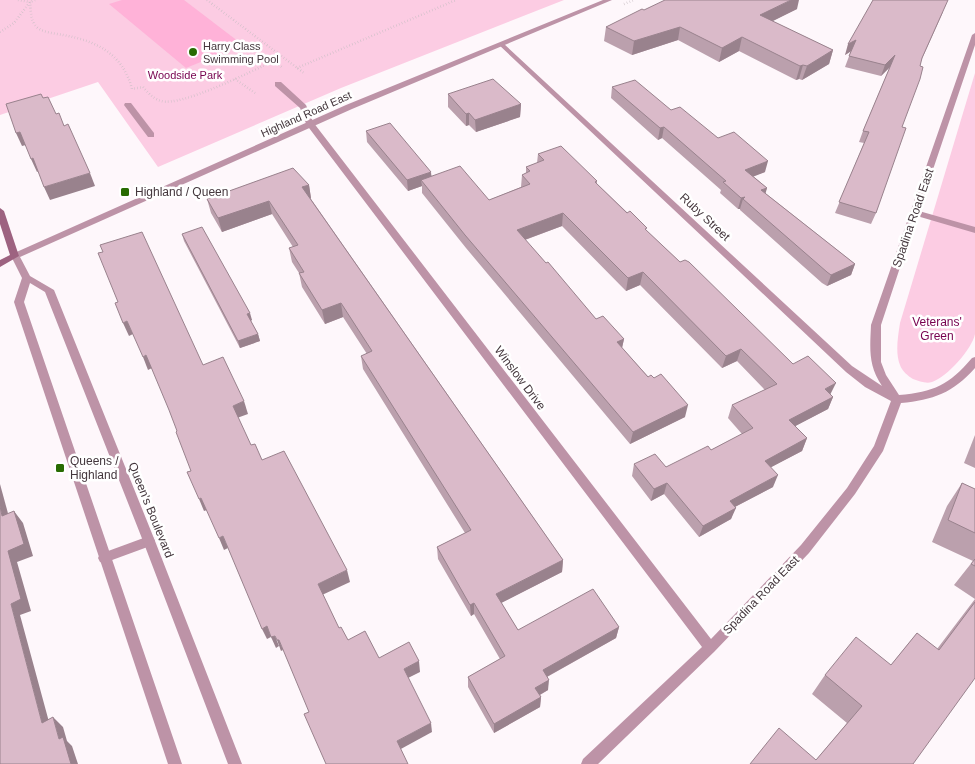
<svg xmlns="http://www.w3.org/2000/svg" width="975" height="764" font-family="Arial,sans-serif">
  <rect width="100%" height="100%" fill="#fef7fb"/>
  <!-- green -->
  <g fill="#fccce3">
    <path d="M 0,0 L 564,0 L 341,88 L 158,167 L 98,82 L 0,115 Z"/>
    <path d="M 975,73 L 975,334 C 972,349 947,377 932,382 C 926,384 919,381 913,379 C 908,376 902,371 900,365 C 895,353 898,336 900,323 Z"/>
  </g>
  <!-- water -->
  <path fill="#ffb2d8" d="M 122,0 L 184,0 L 243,45 L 186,68 L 109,4 Z"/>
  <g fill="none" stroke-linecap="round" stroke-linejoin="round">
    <!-- path -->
    <g stroke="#c6bdc2" stroke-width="2.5" stroke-dasharray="0.5 2.5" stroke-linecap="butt">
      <path d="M 18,0 L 30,2"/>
      <path d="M 207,0 L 304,73"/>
      <path d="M 30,2 C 31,9 30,18 35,25 C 41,33 54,33 63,35 C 97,41 123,54 132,89 L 143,87 C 148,93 154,99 161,101 C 182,107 251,71 274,61 L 283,68"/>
      <path d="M 624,4 L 634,0"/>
      <path d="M 0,32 L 14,23 L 30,2 L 35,0"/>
      <path d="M 297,68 L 456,0"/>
      <path d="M 175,70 L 184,78"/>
      <path d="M 235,79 L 255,93"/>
    </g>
    <!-- service -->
    <g fill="#bd93a7" fill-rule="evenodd">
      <path d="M 275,82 L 281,82 L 306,105 L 314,124 L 313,126 L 307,126 L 300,108 L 275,86 Z"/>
      <path d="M 125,103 L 131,103 L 154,133 L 154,137 L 148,137 L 124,105 Z"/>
      <path d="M 149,536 L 153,537 L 155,541 L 153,545 L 104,563 L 100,562 L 98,558 L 100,554 Z"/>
    </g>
    <!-- minor -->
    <path fill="#bd93a7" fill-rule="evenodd" d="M 975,33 L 975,45 L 919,211 L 975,227 L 975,233 L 917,216 L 881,325 L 881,362 L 886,375 L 899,395 C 934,392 949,385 972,358 L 975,357 L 975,368 C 953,393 933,400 901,403 L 883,451 L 855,494 L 809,553 L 714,652 L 598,764 L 581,764 L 583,759 L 702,647 L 306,124 L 307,122 L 313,122 L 711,639 L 801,545 L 847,488 L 874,446 L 891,401 L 865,387 L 846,372 L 498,44 L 503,43 L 852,366 L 882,386 C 868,365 870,349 871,325 L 972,35 Z"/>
    <!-- tertiary -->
    <path fill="#bd93a7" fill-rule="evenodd" d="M 603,0 L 612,0 L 352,109 L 20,257 L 30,276 L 54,290 L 155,541 L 242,764 L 228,764 L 143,541 L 45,292 L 30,283 L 24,302 L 182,764 L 168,764 L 14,302 L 22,278 L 11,256 L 12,254 L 346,105 Z"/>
    <!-- secondary -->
    <path fill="#9d6280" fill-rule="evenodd" d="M 0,208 L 4,211 L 19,256 L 0,267 L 0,260 L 10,255 L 0,224 Z"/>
  </g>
  <!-- wall -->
  <g fill="#bba0ad">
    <path d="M 873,0 L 943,12 L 921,61 L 876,213 L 871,224 L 835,213 L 864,143 L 859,142 L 863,131 L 890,67 L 881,76 L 845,67 L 851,51 L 845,55 Z"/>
    <path d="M 797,9 L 772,21 L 833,50 L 829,64 L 802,80 L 799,79 L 796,80 L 739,51 L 719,62 L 678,40 L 632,55 L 604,41 L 606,27 L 644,10 Z"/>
    <path d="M 612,87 L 671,110 L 718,138 L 765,172 L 753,176 L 767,188 L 765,193 L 855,264 L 851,275 L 827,286 L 822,283 L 740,210 L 740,209 L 738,209 L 720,193 L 721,190 L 662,138 L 658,140 L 611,98 Z"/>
    <path d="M 448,94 L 521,104 L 520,117 L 476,132 L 469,125 L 466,126 L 448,107 Z"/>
    <path d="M 366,131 L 432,176 L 489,200 L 521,187 L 522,175 L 526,173 L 526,167 L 537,163 L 538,154 L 597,181 L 597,184 L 680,262 L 793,364 L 833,397 L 828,409 L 795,426 L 807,438 L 802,451 L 771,467 L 773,487 L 735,507 L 731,519 L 699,537 L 664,494 L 651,501 L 632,476 L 634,464 L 666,467 L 711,450 L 742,434 L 728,418 L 732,405 L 765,390 L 737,361 L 722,368 L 640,285 L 626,291 L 562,226 L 525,240 L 596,319 L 624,339 L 622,348 L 685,417 L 630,444 L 466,248 L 422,193 L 422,186 L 408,191 L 367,142 Z"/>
    <path d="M 309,185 L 311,199 L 563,560 L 562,572 L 501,603 L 518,630 L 619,627 L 616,638 L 547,677 L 548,690 L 540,695 L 541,697 L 540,707 L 494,733 L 468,687 L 468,677 L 500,659 L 474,614 L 471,616 L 438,559 L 437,547 L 465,533 L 363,369 L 361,356 L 367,354 L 343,317 L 325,324 L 302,287 L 299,273 L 292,262 L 289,248 L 293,247 L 272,214 L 222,232 L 211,213 L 207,199 Z"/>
    <path d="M 182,234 L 252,320 L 251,321 L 258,334 L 260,341 L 240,348 L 184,241 Z"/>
    <path d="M 975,435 L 975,468 L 964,463 Z"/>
    <path d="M 962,483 L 975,489 L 975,678 L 816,760 L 847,723 L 812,694 L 825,675 L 891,665 L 917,633 L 937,649 L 975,599 L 954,585 L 973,561 L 932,542 L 947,506 Z"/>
  </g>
  <!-- shaded-wall -->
  <g fill="#99828d">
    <path d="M 791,0 L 799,0 L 797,9 L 757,29 L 760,15 Z"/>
    <path d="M 680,27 L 678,40 L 632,55 L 634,41 Z"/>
    <path d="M 742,37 L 739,51 L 719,62 L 722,48 Z"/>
    <path d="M 856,40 L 853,50 L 845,55 L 848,44 Z"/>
    <path d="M 833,50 L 829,64 L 802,80 L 807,66 Z"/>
    <path d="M 895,55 L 891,66 L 881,76 L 885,65 Z"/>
    <path d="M 803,65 L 799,79 L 796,80 L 800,66 Z"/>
    <path d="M 521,104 L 520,117 L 476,132 L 475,120 Z"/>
    <path d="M 469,113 L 469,125 L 466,126 L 466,114 Z"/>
    <path d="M 664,127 L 662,138 L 658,140 L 660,128 Z"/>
    <path d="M 20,132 L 26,145 L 22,146 L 16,133 Z"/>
    <path d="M 33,158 L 39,171 L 37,172 L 31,159 Z"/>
    <path d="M 768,161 L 765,172 L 742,181 L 745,170 Z"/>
    <path d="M 431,172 L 432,182 L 421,180 L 422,186 L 408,191 L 407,180 Z"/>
    <path d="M 90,173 L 95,186 L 50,200 L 44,187 Z"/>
    <path d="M 309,185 L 311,198 L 305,201 L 302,187 Z"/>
    <path d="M 767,188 L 764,199 L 761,190 Z"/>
    <path d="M 745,197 L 743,199 L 740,209 L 738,209 L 741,198 Z"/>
    <path d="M 269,201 L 272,214 L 222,232 L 218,218 Z"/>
    <path d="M 563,213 L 562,226 L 516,243 L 517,230 Z"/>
    <path d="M 855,264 L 851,275 L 827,286 L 831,275 Z"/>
    <path d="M 643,272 L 640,285 L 626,291 L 628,278 Z"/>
    <path d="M 341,303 L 343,317 L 325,324 L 322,310 Z"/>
    <path d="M 250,313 L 252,320 L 249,321 L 247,314 Z"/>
    <path d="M 127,321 L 133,334 L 129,336 L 123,323 Z"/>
    <path d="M 258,334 L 260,341 L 240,348 L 238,341 Z"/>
    <path d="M 624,339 L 621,352 L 617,342 Z"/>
    <path d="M 741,349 L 737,361 L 722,368 L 726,356 Z"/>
    <path d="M 146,355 L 152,368 L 148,370 L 143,357 Z"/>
    <path d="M 836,383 L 830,395 L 825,389 Z"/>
    <path d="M 833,397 L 828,409 L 784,432 L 789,420 Z"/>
    <path d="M 244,401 L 248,414 L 237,418 L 233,406 Z"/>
    <path d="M 688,405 L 685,417 L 630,444 L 633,432 Z"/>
    <path d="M 807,438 L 802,451 L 760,473 L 765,461 Z"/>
    <path d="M 778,475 L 773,487 L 725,512 L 730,501 Z"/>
    <path d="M 667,483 L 664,494 L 651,501 L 654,489 Z"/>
    <path d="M 0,484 L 12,528 L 2,516 L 0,506 Z"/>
    <path d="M 201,498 L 207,510 L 204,511 L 199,499 Z"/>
    <path d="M 736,508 L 731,519 L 699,537 L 703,526 Z"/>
    <path d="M 14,511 L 23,523 L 33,556 L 17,562 L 31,611 L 20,615 L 52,733 L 42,723 L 11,604 L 8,551 Z"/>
    <path d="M 223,536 L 228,548 L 224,550 L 219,538 Z"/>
    <path d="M 563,560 L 562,572 L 495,606 L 496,594 Z"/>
    <path d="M 347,570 L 350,582 L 322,595 L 318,584 Z"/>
    <path d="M 474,603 L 474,614 L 471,616 L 470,605 Z"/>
    <path d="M 267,626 L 271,637 L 267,639 L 262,629 Z"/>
    <path d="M 619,627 L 616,638 L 541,680 L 543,670 Z"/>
    <path d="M 275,636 L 279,646 L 276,648 L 271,637 Z"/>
    <path d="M 277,640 L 279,640 L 283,650 L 281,651 Z"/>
    <path d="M 419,661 L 420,672 L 406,679 L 404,669 Z"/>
    <path d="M 549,680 L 548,690 L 534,698 L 535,688 Z"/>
    <path d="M 541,697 L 540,707 L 494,733 L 494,724 Z"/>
    <path d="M 53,717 L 63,727 L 67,741 L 72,746 L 78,764 L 71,764 L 59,739 Z"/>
    <path d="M 431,723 L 432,732 L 399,750 L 397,741 Z"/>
  </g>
  <!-- building -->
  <g fill="#dabac9" stroke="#99828d">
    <path d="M 665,0 L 791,0 L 760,15 L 833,50 L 807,66 L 803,65 L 800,66 L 742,37 L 722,48 L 680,27 L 634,41 L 606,27 L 642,9 L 644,10 Z"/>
    <path d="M 873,0 L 948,0 L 922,58 L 920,66 L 923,67 L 920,79 L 902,127 L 906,128 L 876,213 L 839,202 L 869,132 L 863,131 L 895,55 L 885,65 L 849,56 L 856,40 L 848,44 Z"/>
    <path d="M 493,79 L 521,104 L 475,120 L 469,113 L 466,114 L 448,94 Z"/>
    <path d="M 635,80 L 671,110 L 680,107 L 718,138 L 734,132 L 768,161 L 745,170 L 767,188 L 761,190 L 855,264 L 831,275 L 827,272 L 743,199 L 745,197 L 741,198 L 723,182 L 726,181 L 664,127 L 660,128 L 612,87 Z"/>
    <path d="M 41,94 L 43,98 L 48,97 L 56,114 L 59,113 L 64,126 L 68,124 L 90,173 L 44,187 L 33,158 L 31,159 L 20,132 L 16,133 L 6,104 Z"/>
    <path d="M 390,123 L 431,172 L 407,180 L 366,131 Z"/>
    <path d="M 561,146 L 597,181 L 595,182 L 627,213 L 630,211 L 647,228 L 645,229 L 680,262 L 685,260 L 689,262 L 793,364 L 808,356 L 836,383 L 825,389 L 833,397 L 789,420 L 807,438 L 765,461 L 778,475 L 730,501 L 736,508 L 703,526 L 667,483 L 654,489 L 634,464 L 655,454 L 666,467 L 708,446 L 711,450 L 753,428 L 732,405 L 777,384 L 741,349 L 726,356 L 643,272 L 628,278 L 563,213 L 517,230 L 546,263 L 548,262 L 596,319 L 603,316 L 624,339 L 617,342 L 648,377 L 651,375 L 654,378 L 661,374 L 688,405 L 633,432 L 465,235 L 421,180 L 460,166 L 489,200 L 530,184 L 522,175 L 530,171 L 526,167 L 544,160 L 538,154 Z"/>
    <path d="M 293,168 L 309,185 L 302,187 L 563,560 L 496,594 L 518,630 L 593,589 L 619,627 L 543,670 L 549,680 L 535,688 L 541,697 L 494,724 L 468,677 L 505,656 L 474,603 L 470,605 L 437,547 L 471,530 L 361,356 L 372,351 L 341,303 L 322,310 L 299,273 L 304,272 L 289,248 L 298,245 L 269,201 L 218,218 L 207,199 Z"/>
    <path d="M 202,227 L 250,313 L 247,314 L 258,334 L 238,341 L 182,234 Z"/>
    <path d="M 142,232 L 203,365 L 223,357 L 244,401 L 233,406 L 251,445 L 255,444 L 262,460 L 284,451 L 347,570 L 318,584 L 339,628 L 341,627 L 348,640 L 365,631 L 379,658 L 409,642 L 419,661 L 404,669 L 431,723 L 397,741 L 408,764 L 326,764 L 304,714 L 309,712 L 279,640 L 277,640 L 275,636 L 271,637 L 267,626 L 262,629 L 223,536 L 219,538 L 201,498 L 199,499 L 187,472 L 191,471 L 176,432 L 177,431 L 169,410 L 146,355 L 143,357 L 127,321 L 123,323 L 115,303 L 118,302 L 98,253 L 103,252 L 100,245 Z"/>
    <path d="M 962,483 L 975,489 L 975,533 L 948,520 Z"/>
    <path d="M 0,506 L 2,516 L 14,511 L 24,544 L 8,551 L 21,599 L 11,604 L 42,723 L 53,717 L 59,739 L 63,737 L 71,764 L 0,764 Z"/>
    <path d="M 975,559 L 975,566 L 971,564 Z"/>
    <path d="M 975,602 L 975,678 L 913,764 L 750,764 L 779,728 L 816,760 L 862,706 L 825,675 L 856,637 L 891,665 L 917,633 L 939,650 Z"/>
  </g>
  <!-- markers -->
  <g fill="#286b02" stroke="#fff" stroke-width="2">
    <circle cx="193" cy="52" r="5"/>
    <rect x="120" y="187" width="10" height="10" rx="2.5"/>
    <rect x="55" y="463" width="10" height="10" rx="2.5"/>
  </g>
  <g text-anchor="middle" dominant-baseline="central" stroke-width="5" stroke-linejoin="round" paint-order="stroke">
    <!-- far-poi labels -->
    <g font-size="11" fill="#44373d" stroke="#fff" text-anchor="start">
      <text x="203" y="46">Harry Class<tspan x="203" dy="13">Swimming Pool</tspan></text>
    </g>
    <!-- far-park labels -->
    <g font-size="11" fill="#77024f" stroke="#fff">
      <text x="185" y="75">Woodside Park</text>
    </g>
    <!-- far-street labels -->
    <g font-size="11" fill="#44373d" stroke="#fff">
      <text transform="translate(306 114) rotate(-24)">Highland Road East</text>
    </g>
    <!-- poi labels -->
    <g font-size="12" fill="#44373d" stroke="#fff" text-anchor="start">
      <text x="135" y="192">Highland / Queen</text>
      <text x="70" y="461">Queens /<tspan x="70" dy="14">Highland</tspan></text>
    </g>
    <!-- street labels -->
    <g font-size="12" fill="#44373d" stroke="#fff">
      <text transform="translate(705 217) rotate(43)">Ruby Street</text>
      <text transform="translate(913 218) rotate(-71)">Spadina Road East</text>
      <text transform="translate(520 378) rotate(53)">Winslow Drive</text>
      <text transform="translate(151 510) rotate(68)">Queen's Boulevard</text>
      <text transform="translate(761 595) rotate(-46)">Spadina Road East</text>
    </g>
    <!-- park labels -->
    <g font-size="12" fill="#77024f" stroke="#fff">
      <text x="937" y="322">Veterans'<tspan x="937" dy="14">Green</tspan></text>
    </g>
  </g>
</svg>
